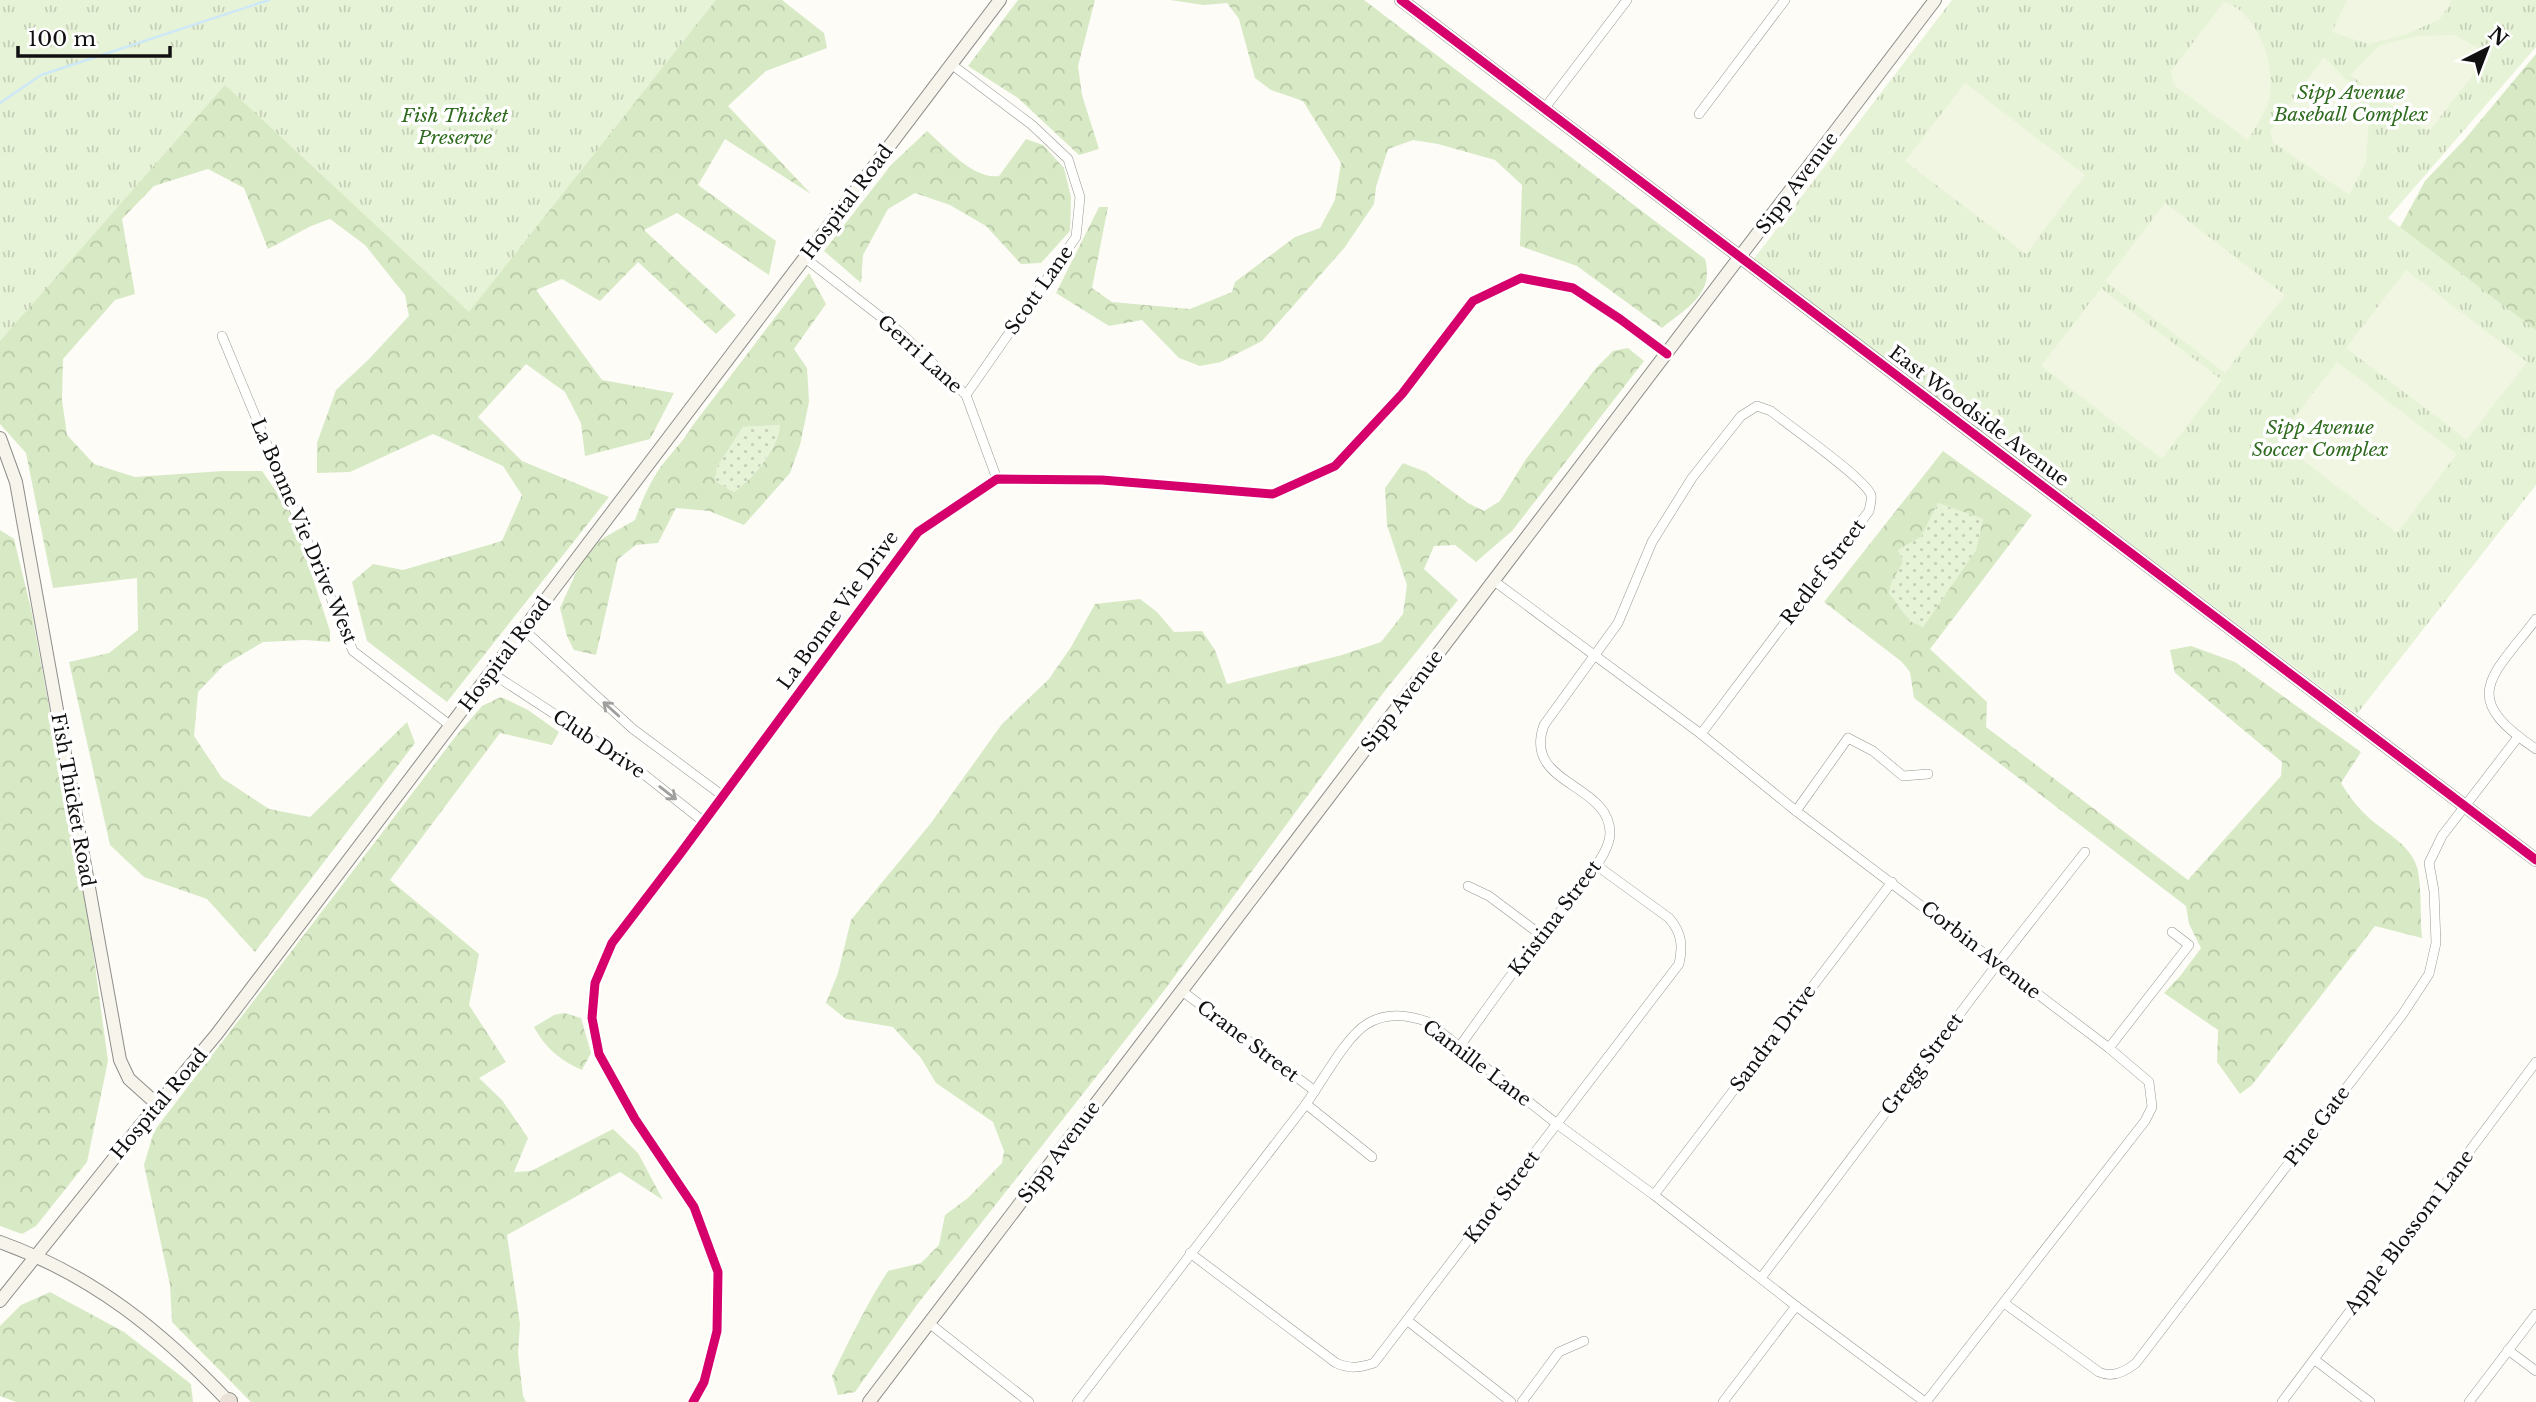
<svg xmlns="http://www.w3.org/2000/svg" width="2536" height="1402" font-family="'Libre Baskerville',serif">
  <defs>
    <pattern id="grass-dots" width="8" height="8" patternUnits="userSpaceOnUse" patternTransform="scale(1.75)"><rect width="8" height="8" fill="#e7f3d7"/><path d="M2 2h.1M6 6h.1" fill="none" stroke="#c5cfb8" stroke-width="1.8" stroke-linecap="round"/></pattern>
    <pattern id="forest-crowns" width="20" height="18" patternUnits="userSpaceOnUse" patternTransform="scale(1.75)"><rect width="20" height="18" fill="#d8eac5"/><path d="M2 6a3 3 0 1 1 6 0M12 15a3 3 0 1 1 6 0" fill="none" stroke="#b8c8a8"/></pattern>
    <pattern id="park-tufts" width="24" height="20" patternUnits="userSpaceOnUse" patternTransform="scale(1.75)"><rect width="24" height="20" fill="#e7f3d7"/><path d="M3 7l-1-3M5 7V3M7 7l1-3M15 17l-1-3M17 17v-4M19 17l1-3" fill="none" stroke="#c5cfb8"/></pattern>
  </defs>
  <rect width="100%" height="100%" fill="#fdfcf7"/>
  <!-- grass -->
  <g fill="url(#grass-dots)">
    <path d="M 780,425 C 776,450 754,477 734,492 L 715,481 L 717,467 L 743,427 Z"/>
    <path d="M 1938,503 L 1983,519 L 1976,550 L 1923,627 L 1910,621 L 1889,593 L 1892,581 L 1903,562 L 1898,550 L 1921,537 Z"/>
  </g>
  <!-- forest -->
  <g fill="url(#forest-crowns)" fill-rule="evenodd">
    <path d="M 0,0 L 782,0 L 824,33 L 827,48 L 766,71 L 728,106 L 811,194 L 725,139 L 698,185 L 776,241 L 769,275 L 677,213 L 644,230 L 736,315 L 716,334 L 638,262 L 600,301 L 562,279 L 536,290 L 602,380 L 674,393 L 650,439 L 585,456 L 581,423 L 565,392 L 526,364 L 478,417 L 522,461 L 609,497 L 447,702 L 367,641 L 352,582 L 373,564 L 403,570 L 502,541 L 522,495 L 503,466 L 433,434 L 350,472 L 317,473 L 317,443 L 336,390 L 368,360 L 409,316 L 405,295 L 365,245 L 330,219 L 311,226 L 268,249 L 244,188 L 208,169 L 154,186 L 122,219 L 135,294 L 115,300 L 63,359 L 62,400 L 67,435 L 94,464 L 135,477 L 223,471 L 262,471 L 292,514 L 330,631 L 330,642 L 305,640 L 263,642 L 224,665 L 198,692 L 194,736 L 222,778 L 269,809 L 310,817 L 407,722 L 415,743 L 255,952 L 207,899 L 144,877 L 110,845 L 69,662 L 109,653 L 138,630 L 137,578 L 53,588 L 26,453 L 0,424 Z"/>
    <path d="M 1018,0 L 1095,0 L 1078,66 L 1082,95 L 1099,149 L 1079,155 L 1018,98 L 968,66 Z"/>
    <path d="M 1170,0 L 1364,0 L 1705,259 C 1715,294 1686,308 1662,328 L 1577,266 L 1520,246 L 1522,185 L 1495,160 L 1438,144 L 1413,140 L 1388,149 L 1376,187 L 1374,204 L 1345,247 L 1262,341 L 1221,362 L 1200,366 L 1179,358 L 1142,320 L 1109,326 L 1056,293 L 1099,207 L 1108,207 L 1092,288 L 1112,302 L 1190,309 L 1232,292 L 1235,282 L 1295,237 L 1320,228 L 1335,200 L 1341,163 L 1303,101 L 1271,90 L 1255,78 L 1239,19 L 1227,3 L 1204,5 Z"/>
    <path d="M 2536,54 L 2536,342 L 2398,231 L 2425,181 L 2465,139 Z"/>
    <path d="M 927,131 C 944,146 974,180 999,176 L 1026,139 L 1043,145 L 1064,168 L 1071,197 L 1070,231 L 1041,263 L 1021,264 L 986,226 L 950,205 L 915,193 L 888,209 L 863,255 L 861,283 L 824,251 L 891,165 Z"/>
    <path d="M 809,273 L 826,304 L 794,349 L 807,368 L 809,402 L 800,445 L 790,473 L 744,525 L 709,511 L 676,508 L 658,543 L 636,545 L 618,559 L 596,655 L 574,650 L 567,636 L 560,608 L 585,553 L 605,537 L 635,520 C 642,500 652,477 666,460 C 676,448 684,440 693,425 ZM 780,425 C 777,450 754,477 734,492 L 715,481 L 717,467 L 743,427 Z"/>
    <path d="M 1628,348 L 1644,361 L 1512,531 L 1476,562 L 1455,545 L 1434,546 L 1424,569 L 1458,600 L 1384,692 L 1163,992 L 916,1306 L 855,1392 L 838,1395 L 832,1376 C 849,1341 866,1305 888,1271 L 921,1263 L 939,1245 L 945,1215 L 968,1198 L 1002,1163 L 1004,1151 L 993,1122 L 936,1083 L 921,1058 L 893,1027 L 846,1019 L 826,1003 L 838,973 L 851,920 L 931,823 L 1002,724 L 1049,679 L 1071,647 L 1095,604 L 1140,599 L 1157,612 L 1174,632 L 1202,631 L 1215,650 L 1227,684 L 1342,655 L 1381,642 L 1403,614 L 1407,585 L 1387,525 L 1385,488 L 1403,463 L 1426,472 L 1468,503 L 1484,511 L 1500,501 L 1526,459 L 1596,368 L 1613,351 Z"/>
    <path d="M 1943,451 L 2032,515 L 1930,649 L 1987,702 L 1986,727 L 2188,880 L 2281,776 L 2282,762 L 2175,673 L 2170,650 L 2191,646 L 2235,662 L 2361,752 L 2341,783 C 2349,796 2357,807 2368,817 C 2385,833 2410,844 2417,867 C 2422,885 2420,918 2422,938 L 2375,926 L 2252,1085 L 2240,1094 L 2217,1062 L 2218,1030 L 2164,993 L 2181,975 L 2201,948 L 2189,924 L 2186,906 L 1914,698 L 1910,672 L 1902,662 L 1824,602 ZM 1938,503 L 1983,519 L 1976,550 L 1923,627 L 1910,621 L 1889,593 L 1892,581 L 1903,562 L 1898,550 L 1921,537 Z"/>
    <path d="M 0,530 L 14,539 L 31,609 L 91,936 L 108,1061 L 87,1162 L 36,1226 L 22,1234 L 0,1226 Z"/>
    <path d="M 501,697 L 528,710 L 559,732 L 552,745 L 500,733 L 390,880 L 479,954 L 469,1005 L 506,1062 L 479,1078 L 502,1100 L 528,1138 L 514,1172 L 531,1171 L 613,1129 L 638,1153 L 663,1200 L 620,1172 L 507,1235 L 520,1324 L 518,1353 L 523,1396 L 526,1402 L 251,1402 L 172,1322 L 170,1285 L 144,1165 L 154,1131 L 456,736 L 482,706 Z"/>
    <path d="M 564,1013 L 581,1018 L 591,1053 L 582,1070 C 561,1061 545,1048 534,1027 L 554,1015 Z"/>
    <path d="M 50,1292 L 124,1332 L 191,1384 L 193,1402 L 16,1402 L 0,1396 L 0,1326 L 21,1305 Z"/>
  </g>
  <!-- park -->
  <g fill="url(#park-tufts)">
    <path d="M 0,0 L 716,0 L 469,312 L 225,85 L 0,341 Z"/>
    <path d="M 1952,0 L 2536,0 L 2536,47 L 2388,218 L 2536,330 L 2536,485 L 2357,714 L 1753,260 Z"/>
  </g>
  <!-- pitch -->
  <g fill="#f0f6e1">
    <path d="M 2347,0 L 2452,0 L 2440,19 L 2405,35 L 2368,44 L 2332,32 Z"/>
    <path d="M 2224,2 C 2260,12 2280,74 2267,107 C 2262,118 2254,129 2248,140 L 2174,85 L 2171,71 Z"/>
    <path d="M 2455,35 L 2489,54 L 2431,129 L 2423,129 L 2350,75 L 2380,45 L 2417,36 Z"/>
    <path d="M 2324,57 L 2352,85 L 2369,121 L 2366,162 L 2349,195 L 2273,142 L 2270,131 Z"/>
    <path d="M 1965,83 L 2085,175 L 2026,254 L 1905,161 Z"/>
    <path d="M 2165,203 L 2285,295 L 2225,373 L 2105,281 Z"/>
    <path d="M 2406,270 L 2527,362 L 2467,440 L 2346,348 Z"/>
    <path d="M 2101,288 L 2222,380 L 2162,459 L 2041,366 Z"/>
    <path d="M 2337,362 L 2457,454 L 2397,533 L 2277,440 Z"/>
  </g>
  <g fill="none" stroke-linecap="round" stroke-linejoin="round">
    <!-- stream -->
    <path stroke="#cde8f7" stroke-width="2.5" d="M 0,103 L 41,75 L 269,0"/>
    <!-- street casing -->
    <g stroke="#979795" stroke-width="10">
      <g id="street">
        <path d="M 951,64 L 1032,125 L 1068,159 L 1080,197 L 1076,237 L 966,395"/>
        <path d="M 1544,109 L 1627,0"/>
        <path d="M 1699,114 L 1785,0"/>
        <path d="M 805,258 L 900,332 L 966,395 L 997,479"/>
        <path d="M 222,336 L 353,651 L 451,726"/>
        <path d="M 1494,581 L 1701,734 L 1796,811 L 2109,1048 L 2149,1082 L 2152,1107 L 2145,1121 L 1926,1402"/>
        <path d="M 2536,619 C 2491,678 2458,697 2536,749"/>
        <path d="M 523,629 L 633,729 L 723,796"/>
        <path d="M 490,672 L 631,764 L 704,822"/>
        <path d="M 1796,811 L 1848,738 L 1873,751 L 1903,776 L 1928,774"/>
        <path d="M 1468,886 L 1489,896 L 1541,935"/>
        <path d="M 1182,991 L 1315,1091"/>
        <path d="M 1460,1046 C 1487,1008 1514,970 1542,934 C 1562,907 1588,882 1604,853 C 1607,847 1610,840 1610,833 C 1610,783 1522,785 1544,725 L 1618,623 L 1652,542 L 1692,478 L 1741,416 L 1757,406 L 1771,411 C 1788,425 1866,479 1871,495 C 1872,500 1870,506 1869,511 L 1701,734"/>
        <path d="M 2109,1048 L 2189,945 L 2172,932"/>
        <path d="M 1306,1104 L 1372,1157"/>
        <path d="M 1654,1195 L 1892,882"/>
        <path d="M 1190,1253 L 1336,1363 C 1350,1369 1359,1368 1374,1363 L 1679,964 C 1683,946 1682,933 1669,918 L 1596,865"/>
        <path d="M 1761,1278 L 1998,963 L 2085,852"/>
        <path d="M 2004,1303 L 2099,1372 C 2112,1378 2125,1372 2136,1363 L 2402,1015 L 2429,974 L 2436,943 L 2434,891 L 2429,863 L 2442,836 L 2518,737"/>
        <path d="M 1408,1321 L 1511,1402"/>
        <path d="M 929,1323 L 1029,1402"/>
        <path d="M 2508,1350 L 2536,1371"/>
        <path d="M 2315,1360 L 2370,1402"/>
        <path d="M 693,1402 L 704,1382 L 717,1331 L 718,1272 L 694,1207 L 635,1119 L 599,1054 L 592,1018 L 595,983 L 612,943 L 680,854 L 918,532 L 997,479 L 1102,480 L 1273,494 L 1335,466 L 1402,394 L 1473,301 L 1521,278 L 1573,288 L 1620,319 L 1667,354"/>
        <path d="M 1077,1402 C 1152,1304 1228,1206 1303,1108 C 1320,1086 1345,1037 1367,1024 C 1386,1012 1409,1015 1428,1022 L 1557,1124 L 1654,1195 L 1796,1306 L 1925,1402"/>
        <path d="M 1522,1402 L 1559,1352 L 1584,1341"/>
        <path d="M 1723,1402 L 1796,1306"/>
        <path d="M 2282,1402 L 2536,1062"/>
        <path d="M 2469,1402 L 2536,1314"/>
      </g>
    </g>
    <!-- secondary casing -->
    <g stroke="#8e8d8b" stroke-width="14">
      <g id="secondary">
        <path d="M 1401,0 L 2536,860"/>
        <path d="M 0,438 L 16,482 L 120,1060 L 129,1079 L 158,1105"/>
        <path d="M 0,1242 C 94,1276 161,1331 229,1402"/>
        <path d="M 0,1301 L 139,1127 L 216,1035 L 1000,0"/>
        <path d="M 869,1402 L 1935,0"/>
      </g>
    </g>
    <!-- highway casing -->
    <g stroke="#858482" stroke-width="18">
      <path id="highway" d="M 228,1402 L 229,1401"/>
    </g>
    <!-- street -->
    <use href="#street" stroke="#fffffe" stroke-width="9"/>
    <!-- secondary -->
    <use href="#secondary" stroke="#f6f4eb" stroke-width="12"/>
    <!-- highway -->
    <use href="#highway" stroke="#eae1d8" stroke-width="16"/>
    <!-- cycleway casing -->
    <g stroke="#fff" stroke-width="13">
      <g id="cycleway">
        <path d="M 1401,0 L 2536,860"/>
        <path d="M 693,1402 L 704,1382 L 717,1331 L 718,1272 L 694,1207 L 635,1119 L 599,1054 L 592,1018 L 595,983 L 612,943 L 680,854 L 918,532 L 997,479 L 1102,480 L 1273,494 L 1335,466 L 1402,394 L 1473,301 L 1521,278 L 1573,288 L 1620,319 L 1667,354"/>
      </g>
    </g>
    <!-- cycleway -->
    <use href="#cycleway" stroke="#d6006c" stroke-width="9"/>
  </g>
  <!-- one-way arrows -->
  <defs><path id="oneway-shaft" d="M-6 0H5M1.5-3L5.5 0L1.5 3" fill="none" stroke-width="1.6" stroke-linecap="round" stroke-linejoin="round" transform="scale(1.75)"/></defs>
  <g stroke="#a0a09f">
    <use href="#oneway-shaft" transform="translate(611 709) rotate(-138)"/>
    <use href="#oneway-shaft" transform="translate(668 793) rotate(38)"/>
  </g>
  <g text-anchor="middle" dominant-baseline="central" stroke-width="7" stroke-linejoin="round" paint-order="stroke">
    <!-- park labels -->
    <g font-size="19" font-style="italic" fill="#2f6b1f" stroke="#fff">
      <text x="2351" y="92">Sipp Avenue<tspan x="2351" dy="22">Baseball Complex</tspan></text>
      <text x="455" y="115">Fish Thicket<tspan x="455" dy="22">Preserve</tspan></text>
      <text x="2320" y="427">Sipp Avenue<tspan x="2320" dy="22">Soccer Complex</tspan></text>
    </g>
    <!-- street labels -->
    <g font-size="19" fill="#111" stroke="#fff">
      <text transform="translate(1797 183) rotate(-53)">Sipp Avenue</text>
      <text transform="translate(847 202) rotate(-53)">Hospital Road</text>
      <text transform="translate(1039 290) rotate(-55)">Scott Lane</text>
      <text transform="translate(920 354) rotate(42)">Gerri Lane</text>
      <text transform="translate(1979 416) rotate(37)">East Woodside Avenue</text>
      <text transform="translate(304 531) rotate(67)">La Bonne Vie Drive West</text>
      <text transform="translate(1823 572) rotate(-53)">Redlef Street</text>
      <text transform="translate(838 610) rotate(-54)">La Bonne Vie Drive</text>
      <text transform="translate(505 654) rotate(-53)">Hospital Road</text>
      <text transform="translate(1402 701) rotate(-53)">Sipp Avenue</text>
      <text transform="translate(599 744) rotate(34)">Club Drive</text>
      <text transform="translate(73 800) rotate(80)">Fish Thicket Road</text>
      <text transform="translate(1555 918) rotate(-53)">Kristina Street</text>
      <text transform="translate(1981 950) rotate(38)">Corbin Avenue</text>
      <text transform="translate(1773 1038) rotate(-53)">Sandra Drive</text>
      <text transform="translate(1248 1041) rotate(37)">Crane Street</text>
      <text transform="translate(1477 1063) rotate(37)">Camille Lane</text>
      <text transform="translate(1922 1064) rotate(-53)">Gregg Street</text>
      <text transform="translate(159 1104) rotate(-50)">Hospital Road</text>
      <text transform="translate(2317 1126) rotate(-53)">Pine Gate</text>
      <text transform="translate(1059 1152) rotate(-53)">Sipp Avenue</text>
      <text transform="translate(1502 1197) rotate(-53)">Knot Street</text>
      <text transform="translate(2409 1232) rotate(-53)">Apple Blossom Lane</text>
    </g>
  </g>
  <!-- north arrow -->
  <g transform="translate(2487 49) rotate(42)" stroke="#ffffff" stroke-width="5" paint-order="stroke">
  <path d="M0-5L12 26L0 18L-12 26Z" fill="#111111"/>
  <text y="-10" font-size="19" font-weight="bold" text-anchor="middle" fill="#111111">N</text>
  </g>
  <!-- scale -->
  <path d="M18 46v10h152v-10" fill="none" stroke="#111111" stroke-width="3.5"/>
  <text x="28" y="46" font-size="21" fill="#111111" stroke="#ffffff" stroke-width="5" paint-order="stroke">100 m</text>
</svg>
